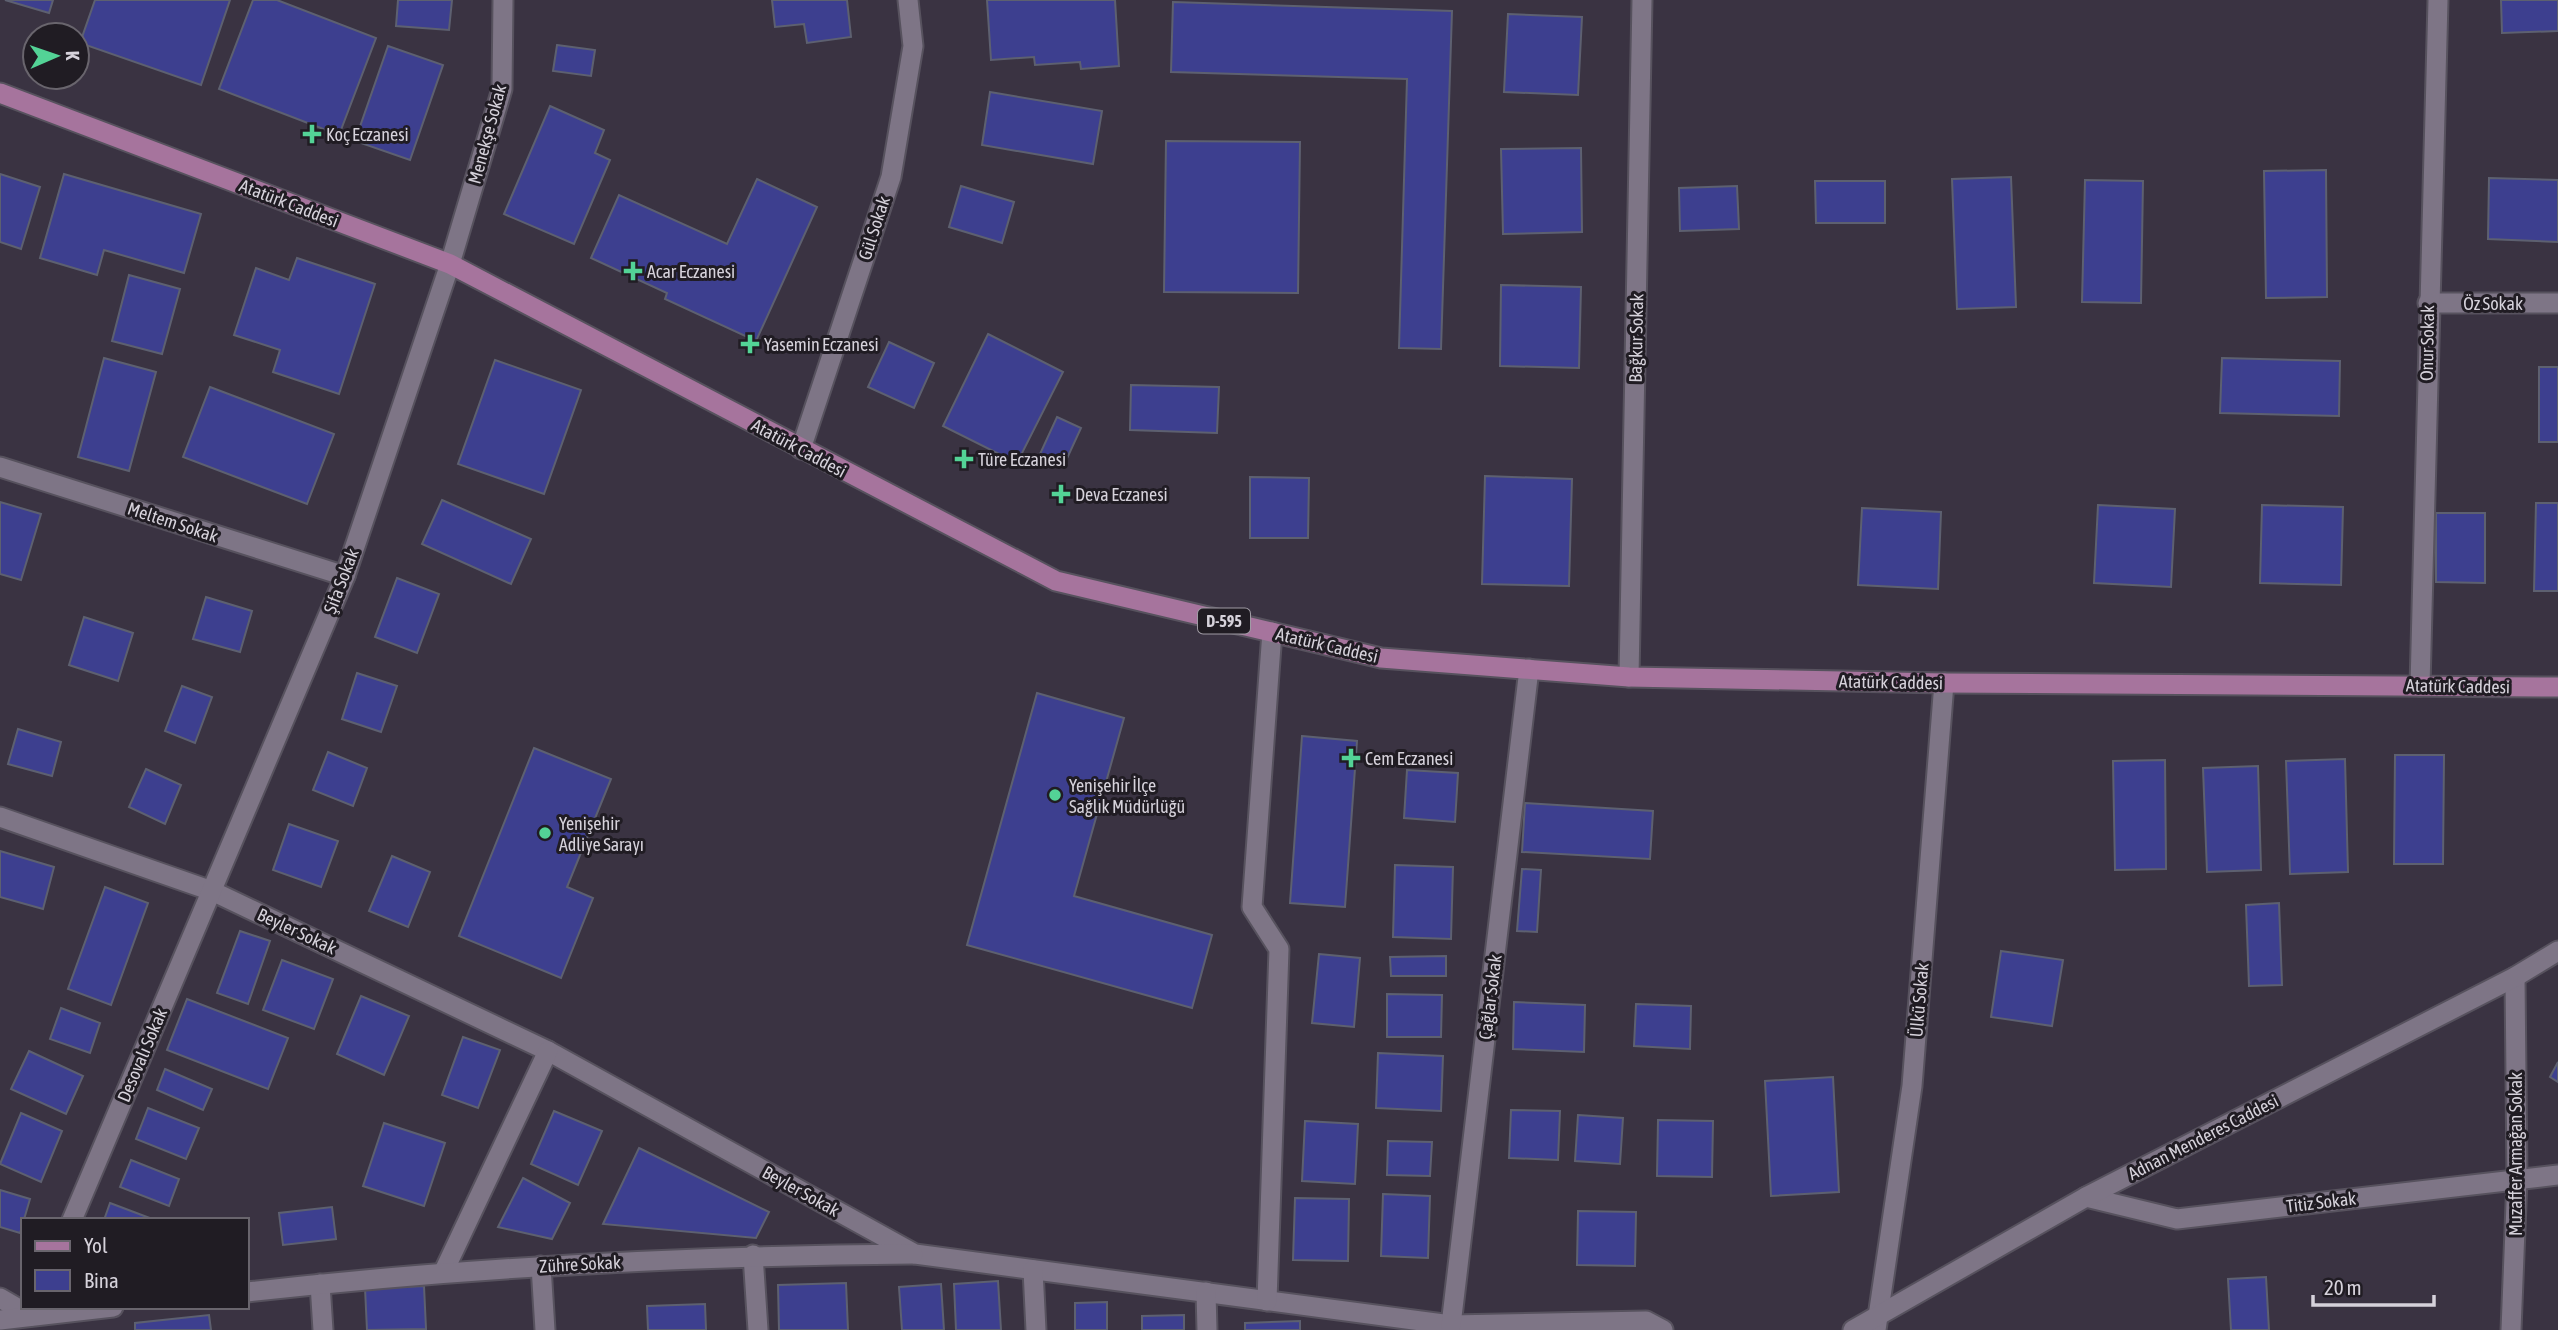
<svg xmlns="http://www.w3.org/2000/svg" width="2558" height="1330" font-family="'Asap Condensed',sans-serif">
  <rect width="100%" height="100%" fill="#3a3342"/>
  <!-- building -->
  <g fill="#3d3f8f" stroke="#5d6070" stroke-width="2">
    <path d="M 5,0 L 53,0 L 49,13 Z"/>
    <path d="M 95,0 L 230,0 L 201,85 L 80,43 Z"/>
    <path d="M 253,0 L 277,0 L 376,38 L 339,135 L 219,89 Z"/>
    <path d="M 398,0 L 452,0 L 449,30 L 396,26 Z"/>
    <path d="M 772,0 L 847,0 L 851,37 L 807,43 L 804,24 L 775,27 Z"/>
    <path d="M 987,0 L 1115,0 L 1119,66 L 1081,69 L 1080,62 L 1035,65 L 1034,57 L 991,60 Z"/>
    <path d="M 2501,0 L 2558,0 L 2558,31 L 2502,33 Z"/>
    <path d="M 1173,2 L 1452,11 L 1441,349 L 1399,348 L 1407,79 L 1171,72 Z"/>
    <path d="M 1508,14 L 1582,17 L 1578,95 L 1504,92 Z"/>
    <path d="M 557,45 L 595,50 L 591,76 L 553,71 Z"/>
    <path d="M 388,46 L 443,65 L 410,160 L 355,141 Z"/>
    <path d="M 990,92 L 1102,111 L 1093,164 L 982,145 Z"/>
    <path d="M 550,106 L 604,130 L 595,153 L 610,160 L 574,244 L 504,214 Z"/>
    <path d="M 1166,141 L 1300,142 L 1298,293 L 1164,292 Z"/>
    <path d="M 1581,148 L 1582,232 L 1503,234 L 1501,149 Z"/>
    <path d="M 2326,170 L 2327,297 L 2266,298 L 2264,171 Z"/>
    <path d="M 0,174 L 40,187 L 21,249 L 0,242 Z"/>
    <path d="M 64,174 L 201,214 L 184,273 L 104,250 L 97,275 L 40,258 Z"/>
    <path d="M 2011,177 L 2016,307 L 1957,309 L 1952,179 Z"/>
    <path d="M 2489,178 L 2558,180 L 2558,242 L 2488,239 Z"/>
    <path d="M 757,179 L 817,207 L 756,341 L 665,299 L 667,293 L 591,258 L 619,195 L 727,244 Z"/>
    <path d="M 2085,180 L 2143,181 L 2141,303 L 2082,302 Z"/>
    <path d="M 1815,181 L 1885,181 L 1885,223 L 1816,223 Z"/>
    <path d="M 961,186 L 1014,202 L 1002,243 L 949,227 Z"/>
    <path d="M 1737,186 L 1739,229 L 1680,231 L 1679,188 Z"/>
    <path d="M 297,258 L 375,284 L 339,394 L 273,372 L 280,350 L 234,335 L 256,268 L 289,280 Z"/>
    <path d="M 129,275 L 180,289 L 162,354 L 112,341 Z"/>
    <path d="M 1501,285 L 1581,287 L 1579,368 L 1500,366 Z"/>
    <path d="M 988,334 L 1063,372 L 1017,463 L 943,426 Z"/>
    <path d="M 889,342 L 934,363 L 914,408 L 868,387 Z"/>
    <path d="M 104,358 L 156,372 L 129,471 L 78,457 Z"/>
    <path d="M 2222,358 L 2340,361 L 2339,416 L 2220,413 Z"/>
    <path d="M 495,360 L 581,390 L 544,494 L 458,464 Z"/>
    <rect x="2539" y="367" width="19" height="75"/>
    <path d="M 1131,385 L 1219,387 L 1217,433 L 1130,430 Z"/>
    <path d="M 210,387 L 334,434 L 307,504 L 183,457 Z"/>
    <path d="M 1057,417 L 1081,428 L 1064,465 L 1040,454 Z"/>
    <path d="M 1485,476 L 1572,479 L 1569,586 L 1482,584 Z"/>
    <path d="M 1250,477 L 1309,478 L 1308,538 L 1250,538 Z"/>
    <path d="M 442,500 L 531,539 L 511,584 L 422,544 Z"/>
    <path d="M 0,502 L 41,514 L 21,580 L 0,574 Z"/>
    <path d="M 2536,503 L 2558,503 L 2558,591 L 2534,591 Z"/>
    <path d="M 2098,505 L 2175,509 L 2171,587 L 2094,583 Z"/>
    <path d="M 2262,505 L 2343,507 L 2341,585 L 2260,583 Z"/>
    <path d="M 1862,508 L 1941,512 L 1938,589 L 1858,585 Z"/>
    <path d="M 2436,513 L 2485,513 L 2485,583 L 2436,582 Z"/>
    <path d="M 397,578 L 439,594 L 417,653 L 375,637 Z"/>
    <path d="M 206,597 L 252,611 L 240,652 L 193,639 Z"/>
    <path d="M 84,617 L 133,633 L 118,681 L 69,665 Z"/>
    <path d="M 357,673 L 397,686 L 381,732 L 342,719 Z"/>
    <path d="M 182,686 L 212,697 L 195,743 L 165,731 Z"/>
    <path d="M 1037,693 L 1124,718 L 1074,896 L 1212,935 L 1192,1008 L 967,945 Z"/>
    <path d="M 18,729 L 61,742 L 52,776 L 8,764 Z"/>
    <path d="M 1302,736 L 1357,741 L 1345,907 L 1290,903 Z"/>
    <path d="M 534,748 L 611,779 L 567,887 L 593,898 L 561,978 L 459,936 Z"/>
    <path d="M 328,752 L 367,768 L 353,806 L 313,790 Z"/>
    <path d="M 2395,755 L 2444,755 L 2443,864 L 2394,864 Z"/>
    <path d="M 2345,759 L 2348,872 L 2290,874 L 2286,761 Z"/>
    <path d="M 2165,760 L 2166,869 L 2115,870 L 2113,761 Z"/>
    <path d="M 2258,766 L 2261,870 L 2207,872 L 2203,768 Z"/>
    <path d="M 146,769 L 181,785 L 165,824 L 129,807 Z"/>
    <path d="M 1407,770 L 1458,773 L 1455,822 L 1404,818 Z"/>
    <path d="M 1525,803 L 1653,811 L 1650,859 L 1522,852 Z"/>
    <path d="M 289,824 L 338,841 L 321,887 L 273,870 Z"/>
    <path d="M 0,851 L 54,867 L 43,909 L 0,897 Z"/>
    <path d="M 392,856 L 430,872 L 408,927 L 369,911 Z"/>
    <path d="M 1395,865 L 1453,867 L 1451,939 L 1393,937 Z"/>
    <path d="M 1522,869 L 1541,870 L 1537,932 L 1517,931 Z"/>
    <path d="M 105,887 L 148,903 L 111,1005 L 68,989 Z"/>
    <path d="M 2279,903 L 2282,985 L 2249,986 L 2246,905 Z"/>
    <path d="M 240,931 L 270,941 L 248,1004 L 217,993 Z"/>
    <path d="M 2001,951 L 2063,960 L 2052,1026 L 1991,1017 Z"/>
    <path d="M 1319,954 L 1360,958 L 1354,1027 L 1312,1023 Z"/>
    <path d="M 1446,956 L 1446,976 L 1391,976 L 1390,957 Z"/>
    <path d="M 282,960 L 333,979 L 314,1029 L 263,1010 Z"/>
    <path d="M 1387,994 L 1442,995 L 1441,1037 L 1387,1037 Z"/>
    <path d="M 361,996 L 409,1016 L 384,1075 L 337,1054 Z"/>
    <path d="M 187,999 L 288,1038 L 268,1089 L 167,1050 Z"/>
    <path d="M 1514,1002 L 1585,1005 L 1584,1052 L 1513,1049 Z"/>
    <path d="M 1636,1004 L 1691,1006 L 1690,1049 L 1634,1046 Z"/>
    <path d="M 61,1008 L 100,1023 L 90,1053 L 50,1039 Z"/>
    <path d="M 463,1037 L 500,1050 L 478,1108 L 442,1095 Z"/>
    <path d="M 29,1051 L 83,1076 L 66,1114 L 11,1089 Z"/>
    <path d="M 1378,1053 L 1443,1056 L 1441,1111 L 1376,1108 Z"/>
    <path d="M 2558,1062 L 2558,1082 L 2550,1077 Z"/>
    <path d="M 165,1069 L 212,1089 L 203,1110 L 157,1090 Z"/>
    <path d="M 1833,1077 L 1839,1192 L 1771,1196 L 1765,1081 Z"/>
    <path d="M 148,1108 L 199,1128 L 186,1159 L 136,1139 Z"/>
    <path d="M 1511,1110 L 1560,1111 L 1558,1160 L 1509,1158 Z"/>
    <path d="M 554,1111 L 602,1131 L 578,1185 L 531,1164 Z"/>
    <path d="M 21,1113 L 62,1131 L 41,1182 L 0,1164 Z"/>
    <path d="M 1578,1115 L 1623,1118 L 1620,1164 L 1575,1161 Z"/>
    <path d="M 1658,1120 L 1713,1121 L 1712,1177 L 1657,1176 Z"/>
    <path d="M 1305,1121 L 1358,1124 L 1355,1184 L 1302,1181 Z"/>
    <path d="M 384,1123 L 445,1143 L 424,1206 L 363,1186 Z"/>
    <path d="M 1388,1141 L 1432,1142 L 1430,1176 L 1387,1175 Z"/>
    <path d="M 639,1148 L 769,1212 L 756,1238 L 603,1224 Z"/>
    <path d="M 131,1160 L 179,1179 L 169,1206 L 120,1187 Z"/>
    <path d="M 523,1178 L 570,1203 L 552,1239 L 498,1227 Z"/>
    <path d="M 0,1190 L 30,1199 L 20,1233 L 0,1227 Z"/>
    <path d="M 1383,1194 L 1430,1196 L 1428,1258 L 1381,1256 Z"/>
    <path d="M 1295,1198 L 1349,1199 L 1348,1261 L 1293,1260 Z"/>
    <path d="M 110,1203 L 155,1220 L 104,1220 Z"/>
    <path d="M 332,1207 L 336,1239 L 283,1245 L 279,1213 Z"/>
    <path d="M 1578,1211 L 1636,1212 L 1635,1266 L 1577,1265 Z"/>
    <path d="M 2266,1277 L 2269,1330 L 2231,1330 L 2228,1279 Z"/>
    <path d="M 998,1281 L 1001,1330 L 956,1330 L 954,1284 Z"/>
    <path d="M 846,1283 L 848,1330 L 779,1330 L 778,1285 Z"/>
    <path d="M 941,1284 L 944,1330 L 902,1330 L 899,1287 Z"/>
    <path d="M 424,1286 L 426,1329 L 367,1330 L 365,1288 Z"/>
    <path d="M 1107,1302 L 1107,1330 L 1075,1330 L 1075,1303 Z"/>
    <path d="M 705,1304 L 706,1330 L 648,1330 L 647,1306 Z"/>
    <path d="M 209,1315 L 211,1330 L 135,1330 L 135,1323 Z"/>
    <path d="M 1184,1315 L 1184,1330 L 1142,1330 L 1142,1316 Z"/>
    <path d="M 1300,1321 L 1300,1330 L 1245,1330 L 1245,1323 Z"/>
  </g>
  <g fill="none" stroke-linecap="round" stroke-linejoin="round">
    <!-- minor casing -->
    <g stroke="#57525e" stroke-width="23">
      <g id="minor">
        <path d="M 2428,303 L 2558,303"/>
        <path d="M 801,449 L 891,177 L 913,46 L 908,0"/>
        <path d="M 0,467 L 345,576"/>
        <path d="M 1629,677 L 1642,0"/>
        <path d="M 2420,686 L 2438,0"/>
        <path d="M 0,817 L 212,891 L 548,1051 L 915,1254 L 1451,1325 L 1646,1321 L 1663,1330"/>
        <path d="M 2086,1197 L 2177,1219 L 2558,1175"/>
        <path d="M 72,1220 L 345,576 L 450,264 L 502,89 L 503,0"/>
        <path d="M 753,1255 L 758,1330"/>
        <path d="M 541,1266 L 545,1330"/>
        <path d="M 1033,1270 L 1036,1330"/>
        <path d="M 444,1271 L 548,1051"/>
        <path d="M 320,1284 L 323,1330"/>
        <path d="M 247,1292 C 468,1267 690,1256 913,1254"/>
        <path d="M 1206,1292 L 1207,1330"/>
        <path d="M 0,1298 L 31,1316"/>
        <path d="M 1267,1301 L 1279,949 L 1252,907 L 1272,632"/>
        <path d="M 0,1320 L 113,1307"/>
        <path d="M 1451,1325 L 1529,669"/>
        <path d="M 1876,1330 L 1912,1086 L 1944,683"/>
        <path d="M 2511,1330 L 2517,1179 L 2515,977"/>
      </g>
    </g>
    <!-- tertiary casing -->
    <g stroke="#57525e" stroke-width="23">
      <path id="tertiary" d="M 1853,1330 L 2086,1197 L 2515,977 L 2558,951"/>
    </g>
    <!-- primary casing -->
    <g stroke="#57525e" stroke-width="23">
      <path id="primary" d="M 0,93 L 450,264 L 1056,581 L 1381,658 L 1629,677 L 1944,683 L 2558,687"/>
    </g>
    <!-- minor -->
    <use href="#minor" stroke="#7e7586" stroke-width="19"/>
    <!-- tertiary -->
    <use href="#tertiary" stroke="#7e7586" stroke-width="19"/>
    <!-- primary -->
    <use href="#primary" stroke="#a6749d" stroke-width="19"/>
  </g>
  <!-- markers -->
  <g fill="#53d396" stroke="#201c23" stroke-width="2.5">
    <path d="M308.5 123.5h7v7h7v7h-7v7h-7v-7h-7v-7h7z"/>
    <path d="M629.5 260.5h7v7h7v7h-7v7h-7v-7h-7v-7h7z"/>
    <path d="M746.5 333.5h7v7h7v7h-7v7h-7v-7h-7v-7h7z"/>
    <path d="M960.5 448.5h7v7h7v7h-7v7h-7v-7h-7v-7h7z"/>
    <path d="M1057.5 483.5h7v7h7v7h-7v7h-7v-7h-7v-7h7z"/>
    <path d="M1347.5 747.5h7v7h7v7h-7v7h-7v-7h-7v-7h7z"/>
    <circle cx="1055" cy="795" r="7"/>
    <circle cx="545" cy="833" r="7"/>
  </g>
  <g text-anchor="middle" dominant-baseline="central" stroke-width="6" stroke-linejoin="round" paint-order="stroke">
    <!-- shield labels -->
    <rect fill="#201c23" stroke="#9f9ba4" stroke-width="2" x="1198" y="608.5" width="52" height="25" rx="5"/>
    <g font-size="16" font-weight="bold" fill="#d6d2db">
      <text x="1224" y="621">D-595</text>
    </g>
    <!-- poi labels -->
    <g font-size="18" fill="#d6d2db" stroke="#201c23" text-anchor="start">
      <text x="326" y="134">Koç Eczanesi</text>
      <text x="647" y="271">Acar Eczanesi</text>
      <text x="764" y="344">Yasemin Eczanesi</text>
      <text x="978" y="459">Türe Eczanesi</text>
      <text x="1075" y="494">Deva Eczanesi</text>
      <text x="1365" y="758">Cem Eczanesi</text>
      <text x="1069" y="785">Yenişehir İlçe<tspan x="1069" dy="21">Sağlık Müdürlüğü</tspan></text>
      <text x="559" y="823">Yenişehir<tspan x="559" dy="21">Adliye Sarayı</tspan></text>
    </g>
    <!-- street labels -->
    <g font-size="18" fill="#d6d2db" stroke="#201c23">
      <text transform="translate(487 134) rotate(-75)">Menekşe Sokak</text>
      <text transform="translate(289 203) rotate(21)">Atatürk Caddesi</text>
      <text transform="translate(874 228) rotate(-72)">Gül Sokak</text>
      <text x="2493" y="303">Öz Sokak</text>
      <text transform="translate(1636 338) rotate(-89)">Bağkur Sokak</text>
      <text transform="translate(2427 343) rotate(-89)">Onur Sokak</text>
      <text transform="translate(799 448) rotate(28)">Atatürk Caddesi</text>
      <text transform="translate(173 522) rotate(18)">Meltem Sokak</text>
      <text transform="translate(341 581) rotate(-69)">Şifa Sokak</text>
      <text transform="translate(1327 645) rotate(13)">Atatürk Caddesi</text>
      <text transform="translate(1891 682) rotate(1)">Atatürk Caddesi</text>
      <text transform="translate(2458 686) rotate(1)">Atatürk Caddesi</text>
      <text transform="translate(297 931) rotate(25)">Beyler Sokak</text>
      <text transform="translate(1490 997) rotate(-83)">Çağlar Sokak</text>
      <text transform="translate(1919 1000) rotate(-85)">Ülkü Sokak</text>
      <text transform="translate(142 1055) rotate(-67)">Desovalı Sokak</text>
      <text transform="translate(2203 1137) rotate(-27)">Adnan Menderes Caddesi</text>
      <text transform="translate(2515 1154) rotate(-90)">Muzaffer Armağan Sokak</text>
      <text transform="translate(801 1191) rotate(29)">Beyler Sokak</text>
      <text transform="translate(2321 1202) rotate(-7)">Titiz Sokak</text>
      <text transform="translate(580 1264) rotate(-3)">Zühre Sokak</text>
    </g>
  </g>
  <!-- legend -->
  <rect x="21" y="1218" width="228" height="91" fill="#201c23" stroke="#69656d" stroke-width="2"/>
  <rect x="35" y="1241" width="35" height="10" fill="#a6749d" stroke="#69656d" stroke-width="2"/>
  <text x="84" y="1253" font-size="21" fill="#d6d2db">Yol</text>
  <rect x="35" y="1270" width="35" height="21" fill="#3d3f8f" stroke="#69656d" stroke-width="2"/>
  <text x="84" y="1288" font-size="21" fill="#d6d2db">Bina</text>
  <!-- north arrow -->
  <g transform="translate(56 56) rotate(88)"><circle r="33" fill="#201c23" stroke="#69656d" stroke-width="2"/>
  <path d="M0-5L12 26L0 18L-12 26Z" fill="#53d396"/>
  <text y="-10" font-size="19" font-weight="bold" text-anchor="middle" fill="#d6d2db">K</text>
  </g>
  <!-- scale -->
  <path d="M2313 1295v10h121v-10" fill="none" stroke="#d6d2db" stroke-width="3.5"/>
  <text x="2324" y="1295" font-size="21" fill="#d6d2db" stroke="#201c23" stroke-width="5" paint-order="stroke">20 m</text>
</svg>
